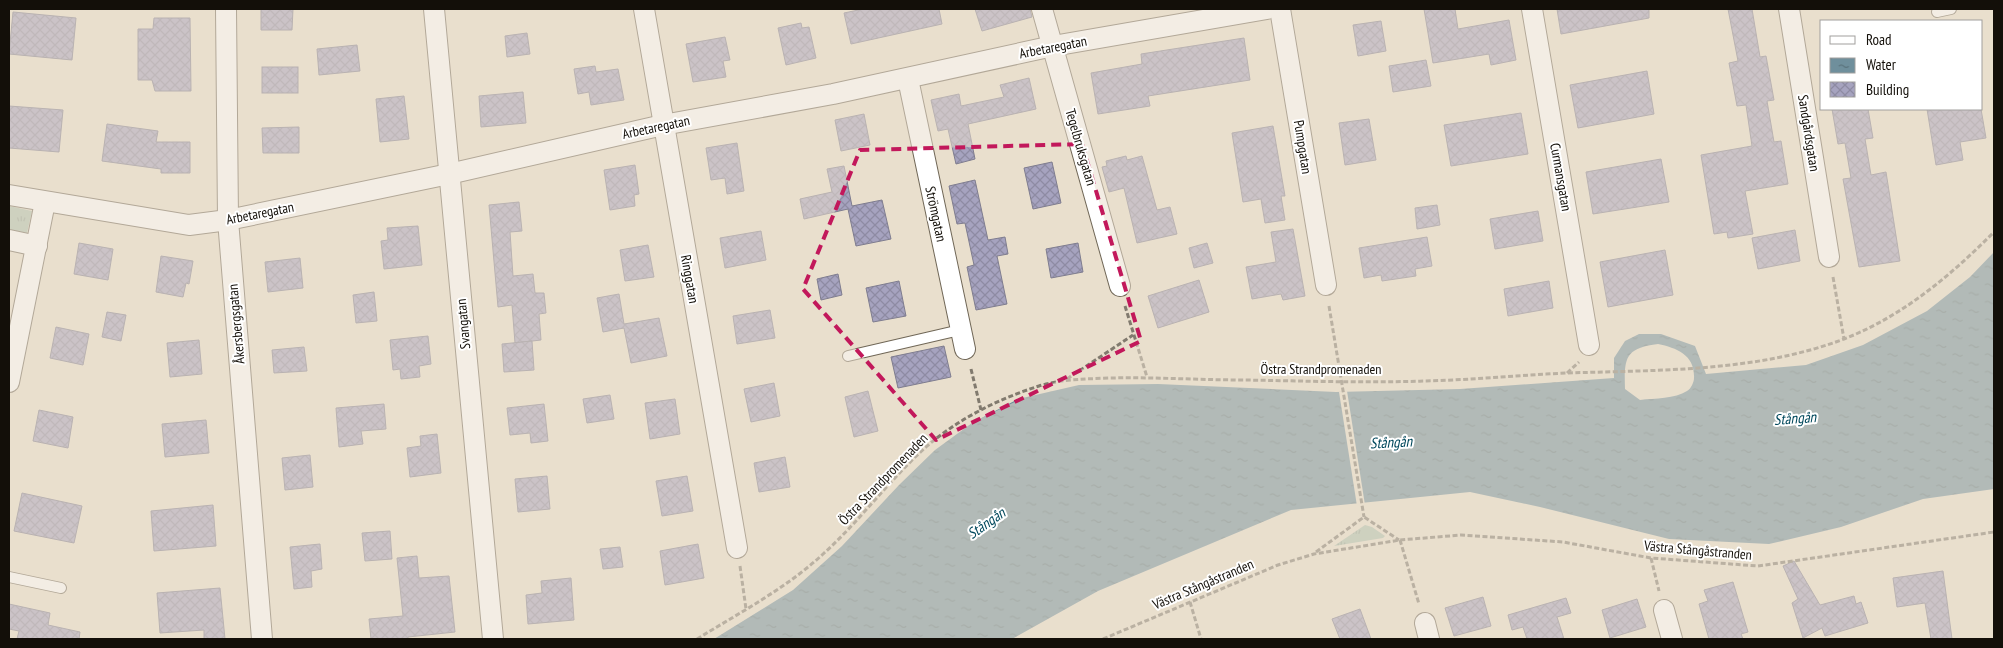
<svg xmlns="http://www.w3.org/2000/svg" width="2003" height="648" font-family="'PT Sans Narrow',sans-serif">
  <defs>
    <pattern id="grass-tufts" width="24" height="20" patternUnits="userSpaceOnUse" patternTransform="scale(1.25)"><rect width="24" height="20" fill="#adc0ae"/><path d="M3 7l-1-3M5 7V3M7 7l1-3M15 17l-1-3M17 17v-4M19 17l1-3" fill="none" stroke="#94a494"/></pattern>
    <pattern id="water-ripples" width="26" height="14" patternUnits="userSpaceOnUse" patternTransform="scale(1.25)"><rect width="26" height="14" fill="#6f8f9c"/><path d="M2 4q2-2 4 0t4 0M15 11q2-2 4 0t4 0" fill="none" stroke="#5a737d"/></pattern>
    <pattern id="building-cross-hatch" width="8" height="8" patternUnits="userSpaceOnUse" patternTransform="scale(1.25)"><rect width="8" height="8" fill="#a6a3bf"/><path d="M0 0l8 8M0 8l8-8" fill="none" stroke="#8e8ba3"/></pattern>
  </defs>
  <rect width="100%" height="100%" fill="#e9dfcd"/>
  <!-- grass -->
  <g fill="url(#grass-tufts)">
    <path d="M 9,206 L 32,211 L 27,233 L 9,230 Z"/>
    <path d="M 1365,525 L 1372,527 L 1385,536 L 1383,538 L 1334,546 Z"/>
  </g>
  <!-- water -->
  <path fill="url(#water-ripples)" fill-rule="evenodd" d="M 1994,252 L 1994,489 L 1923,499 L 1841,527 L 1769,544 L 1669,539 L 1540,507 L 1470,492 L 1291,510 L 1098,591 L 1012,639 L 714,639 L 793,590 L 842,546 L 899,485 L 935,450 L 972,423 L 1018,399 L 1079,385 L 1158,384 L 1336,392 L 1460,389 L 1614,378 L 1614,358 L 1625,341 L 1639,334 L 1661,334 L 1695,346 L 1706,374 L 1806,365 L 1863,345 L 1927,311 L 1970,277 ZM 1658,344 C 1677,348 1695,355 1694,378 C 1694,382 1691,389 1687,391 C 1675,399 1655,398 1640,400 L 1625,389 C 1624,358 1625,348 1658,344 Z"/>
  <!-- pier -->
  <path fill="#e9dfcd" d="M 1347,391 L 1365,505 L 1357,506 L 1339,392 Z"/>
  <!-- building -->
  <g fill="url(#building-cross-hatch)" stroke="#7f7d8f">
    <path d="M 261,9 L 293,9 L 292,30 L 261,30 Z"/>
    <path d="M 863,9 L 939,9 L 942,24 L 851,44 L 844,13 Z"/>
    <path d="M 975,9 L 1030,9 L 1032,17 L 982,31 Z"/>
    <path d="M 1424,9 L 1455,9 L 1458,29 L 1509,20 L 1516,60 L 1491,65 L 1489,54 L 1433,63 Z"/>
    <path d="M 1557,9 L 1649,9 L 1649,18 L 1561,34 Z"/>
    <path d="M 1728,9 L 1752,9 L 1760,57 L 1766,56 L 1774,100 L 1767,101 L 1774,142 L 1781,141 L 1788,184 L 1745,191 L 1753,234 L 1728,238 L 1727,232 L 1714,234 L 1701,155 L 1752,146 L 1746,105 L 1737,106 L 1729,63 L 1738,61 Z"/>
    <path d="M 13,12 L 76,18 L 72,60 L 9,54 Z"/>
    <path d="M 154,18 L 190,18 L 191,91 L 155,91 L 152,80 L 138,80 L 138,29 L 153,29 Z"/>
    <path d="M 1381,21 L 1386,51 L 1358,56 L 1353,25 Z"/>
    <path d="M 801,23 L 802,28 L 809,27 L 816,58 L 786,65 L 778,28 Z"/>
    <path d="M 527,33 L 530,54 L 507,57 L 505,36 Z"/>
    <path d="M 725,37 L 730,60 L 723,61 L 726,77 L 693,82 L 686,44 Z"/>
    <path d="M 1244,38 L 1250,80 L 1148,96 L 1150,106 L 1098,114 L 1091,73 L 1142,64 L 1141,54 Z"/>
    <path d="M 357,45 L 360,71 L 319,75 L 317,49 Z"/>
    <path d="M 1426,60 L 1431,86 L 1393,92 L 1389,66 Z"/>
    <path d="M 595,66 L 596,72 L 618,69 L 624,100 L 591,105 L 589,92 L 578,94 L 574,69 Z"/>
    <rect x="262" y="67" width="36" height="26"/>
    <path d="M 1647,71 L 1654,114 L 1578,128 L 1570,85 Z"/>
    <path d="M 1029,78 L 1036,109 L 968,124 L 975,159 L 956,164 L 948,129 L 938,131 L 931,100 L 959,94 L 961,106 L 1004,97 L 1000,85 Z"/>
    <path d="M 523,92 L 526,123 L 481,127 L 479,96 Z"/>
    <path d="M 404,96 L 409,139 L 380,142 L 376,99 Z"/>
    <path d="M 9,106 L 63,110 L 59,152 L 9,148 Z"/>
    <path d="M 1832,109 L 1868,109 L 1873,138 L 1865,139 L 1871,175 L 1886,172 L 1900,261 L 1859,267 L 1843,179 L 1851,178 L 1845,143 L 1838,144 Z"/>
    <path d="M 1927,109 L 1981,109 L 1986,138 L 1960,142 L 1963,160 L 1936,165 Z"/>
    <path d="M 1521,113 L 1528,154 L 1451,166 L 1444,125 Z"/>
    <path d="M 864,114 L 870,145 L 841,151 L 835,120 Z"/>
    <path d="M 1369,119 L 1376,160 L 1345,165 L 1339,123 Z"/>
    <path d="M 107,124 L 158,131 L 156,142 L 190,142 L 190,173 L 161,173 L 161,169 L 102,161 Z"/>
    <path d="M 1273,126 L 1285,196 L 1281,196 L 1285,220 L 1265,223 L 1261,199 L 1243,202 L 1232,133 Z"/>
    <path d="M 299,127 L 299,153 L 263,153 L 262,128 Z"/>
    <path d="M 737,143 L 744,191 L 727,194 L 725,178 L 711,180 L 706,148 Z"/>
    <path d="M 1126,156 L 1127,160 L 1142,156 L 1157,210 L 1170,207 L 1177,234 L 1137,243 L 1124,188 L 1109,192 L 1102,167 L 1107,166 L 1106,161 Z"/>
    <path d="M 1661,159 L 1669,202 L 1593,214 L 1586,172 Z"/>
    <path d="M 1052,162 L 1061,203 L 1033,209 L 1024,168 Z"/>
    <path d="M 635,165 L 639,194 L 634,195 L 635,206 L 610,210 L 604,170 Z"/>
    <path d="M 844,166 L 852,206 L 882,200 L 891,239 L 856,246 L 848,209 L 804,219 L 800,199 L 832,192 L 827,169 Z"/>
    <path d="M 975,180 L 988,240 L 1005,237 L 1008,254 L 997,256 L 1007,304 L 976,310 L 967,267 L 974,265 L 965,223 L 957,224 L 949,186 Z"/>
    <path d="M 519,202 L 522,231 L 510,232 L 513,276 L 533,274 L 535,293 L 544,293 L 546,313 L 539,314 L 541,340 L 515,343 L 512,305 L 498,307 L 489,205 Z"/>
    <path d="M 1437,205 L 1440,225 L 1417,229 L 1415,208 Z"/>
    <path d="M 1538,211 L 1543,241 L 1495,249 L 1490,219 Z"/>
    <path d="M 418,226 L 422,265 L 384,269 L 381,241 L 388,240 L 387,228 Z"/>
    <path d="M 1293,229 L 1305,296 L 1283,300 L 1281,294 L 1252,299 L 1246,267 L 1276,262 L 1271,232 Z"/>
    <path d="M 1795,230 L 1800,261 L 1758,269 L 1752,238 Z"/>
    <path d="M 761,231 L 766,260 L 725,268 L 720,238 Z"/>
    <path d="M 1427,237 L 1432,266 L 1415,269 L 1416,276 L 1382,281 L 1381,275 L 1364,278 L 1359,248 Z"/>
    <path d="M 79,243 L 113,249 L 108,280 L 74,274 Z"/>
    <path d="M 1078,243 L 1083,272 L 1051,278 L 1046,249 Z"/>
    <path d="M 1207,243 L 1213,263 L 1194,268 L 1189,248 Z"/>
    <path d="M 648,245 L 654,277 L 625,281 L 620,250 Z"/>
    <path d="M 1665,250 L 1673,295 L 1608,307 L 1600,262 Z"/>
    <path d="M 161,256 L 193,261 L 189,284 L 186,283 L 183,297 L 156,292 Z"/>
    <path d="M 300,258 L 303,288 L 268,292 L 265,262 Z"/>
    <path d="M 838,274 L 842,295 L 821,300 L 817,279 Z"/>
    <path d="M 1199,280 L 1209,312 L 1158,328 L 1148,296 Z"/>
    <path d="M 899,281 L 906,316 L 873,322 L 866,288 Z"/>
    <path d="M 1549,281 L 1553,308 L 1508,316 L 1504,289 Z"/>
    <path d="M 374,292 L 377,321 L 356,323 L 353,295 Z"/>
    <path d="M 619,294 L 624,324 L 659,318 L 667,356 L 631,363 L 624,328 L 603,332 L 597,298 Z"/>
    <path d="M 770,310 L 775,338 L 737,344 L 733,316 Z"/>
    <path d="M 107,312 L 126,315 L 121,341 L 102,337 Z"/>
    <path d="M 56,327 L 89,334 L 83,365 L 50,358 Z"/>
    <path d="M 428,336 L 431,364 L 419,366 L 420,377 L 401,379 L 400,369 L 393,370 L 390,340 Z"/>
    <path d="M 199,340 L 202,374 L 170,377 L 167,343 Z"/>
    <path d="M 532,341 L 534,370 L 504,372 L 502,344 Z"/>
    <path d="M 944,346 L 951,377 L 898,388 L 891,357 Z"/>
    <path d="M 304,347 L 307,371 L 274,373 L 272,350 Z"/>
    <path d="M 774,383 L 780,416 L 751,422 L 744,389 Z"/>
    <path d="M 868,391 L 878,431 L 854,437 L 845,397 Z"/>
    <path d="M 610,395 L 614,419 L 587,423 L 583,399 Z"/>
    <path d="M 675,399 L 680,434 L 650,439 L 645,403 Z"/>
    <path d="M 384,404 L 386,429 L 361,431 L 363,444 L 339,447 L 336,408 Z"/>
    <path d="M 544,404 L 548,441 L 531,443 L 530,433 L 510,435 L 507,408 Z"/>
    <path d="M 39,410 L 73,417 L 68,448 L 33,441 Z"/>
    <path d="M 206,420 L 209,453 L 165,457 L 162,424 Z"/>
    <path d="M 437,434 L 441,473 L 410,477 L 407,448 L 421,446 L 420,436 Z"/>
    <path d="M 310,455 L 313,487 L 285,490 L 282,458 Z"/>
    <path d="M 785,457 L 790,487 L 759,492 L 754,463 Z"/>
    <path d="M 547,476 L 550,509 L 518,512 L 515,479 Z"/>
    <path d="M 687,476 L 693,511 L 662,516 L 656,481 Z"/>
    <path d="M 22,493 L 82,506 L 74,543 L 14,531 Z"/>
    <path d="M 213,505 L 216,546 L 154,551 L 151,511 Z"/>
    <path d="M 390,531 L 392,559 L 365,561 L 362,533 Z"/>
    <path d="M 320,544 L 322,569 L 311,571 L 312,587 L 294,589 L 290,547 Z"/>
    <path d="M 698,544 L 704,578 L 665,585 L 660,551 Z"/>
    <path d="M 620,547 L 623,567 L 603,569 L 600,549 Z"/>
    <path d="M 417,556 L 419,578 L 449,576 L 455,632 L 408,637 L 408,639 L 371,639 L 369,619 L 403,616 L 397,558 Z"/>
    <path d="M 1794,561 L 1820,605 L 1854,596 L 1856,604 L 1861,602 L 1868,623 L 1825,636 L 1822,628 L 1803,638 L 1792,603 L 1798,599 L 1783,566 Z"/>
    <path d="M 1943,571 L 1952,639 L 1931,639 L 1925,603 L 1897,607 L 1893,578 Z"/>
    <path d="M 571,578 L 574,620 L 528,624 L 526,595 L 542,593 L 541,581 Z"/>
    <path d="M 1733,582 L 1748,632 L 1741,634 L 1743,639 L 1709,639 L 1699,604 L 1708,601 L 1704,590 Z"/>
    <path d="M 220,588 L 225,639 L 204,639 L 204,630 L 160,633 L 157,593 Z"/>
    <path d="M 1483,597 L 1491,626 L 1454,636 L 1445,608 Z"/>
    <path d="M 1566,598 L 1571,613 L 1557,617 L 1564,639 L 1527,639 L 1523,627 L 1512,630 L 1508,615 Z"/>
    <path d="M 1637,599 L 1646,627 L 1610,638 L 1602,610 Z"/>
    <path d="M 9,604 L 50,613 L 48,625 L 80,632 L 79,639 L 17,639 L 19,631 L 9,629 Z"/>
    <path d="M 1360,609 L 1371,639 L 1340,639 L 1332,619 Z"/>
  </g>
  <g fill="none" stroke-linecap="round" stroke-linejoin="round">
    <!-- lane casing -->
    <g stroke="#706757" stroke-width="12">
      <g id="lane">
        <path d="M 1937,12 L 1951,9"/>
        <path d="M 848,356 L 960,330"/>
        <path d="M 9,577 L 61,588"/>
      </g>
    </g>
    <!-- street casing -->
    <g stroke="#706757" stroke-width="22">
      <g id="street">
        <path d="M 226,9 L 228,220 L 262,639"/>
        <path d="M 434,9 L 493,639"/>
        <path d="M 644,9 L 737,548"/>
        <path d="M 1042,9 L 1120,286"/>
        <path d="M 1280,9 L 1326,285"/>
        <path d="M 1532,9 L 1589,345"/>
        <path d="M 1789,9 L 1829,257"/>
        <path d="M 908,79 L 965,349"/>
        <path d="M 9,195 L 189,225 L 228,220 L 449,174 L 663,125 L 833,94 L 1053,46 L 1267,9"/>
        <path d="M 9,240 L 37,246"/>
        <path d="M 9,382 L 45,202"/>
        <path d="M 1664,610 L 1672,639"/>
        <path d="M 1425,623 L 1429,639"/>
      </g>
    </g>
    <!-- path -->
    <g stroke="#817a6e" stroke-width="3" stroke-dasharray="5 2.5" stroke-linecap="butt">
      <path d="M 1833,277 L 1844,339"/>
      <path d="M 1125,306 L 1147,377"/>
      <path d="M 1329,306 L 1364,517"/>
      <path d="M 971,369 L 981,410"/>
      <path d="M 1567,373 L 1579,362"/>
      <path d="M 1067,379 L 1133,335"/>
      <path d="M 1400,540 L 1419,604"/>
      <path d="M 1316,552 L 1364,517 L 1399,540"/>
      <path d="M 1651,558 L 1659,591"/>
      <path d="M 740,566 L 746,609"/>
      <path d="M 1190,602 L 1201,639"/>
      <path d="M 697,639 C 739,613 785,589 822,555 C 859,522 889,480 926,447 C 958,419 998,399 1039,386 C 1062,379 1085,379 1110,378 C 1155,377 1200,380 1246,380 C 1305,381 1365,383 1425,381 C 1472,380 1520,375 1568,373 C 1659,370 1757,372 1844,339 C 1903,316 1950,276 1994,232"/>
      <path d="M 1103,639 L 1278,565 L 1314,554 L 1400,540 L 1461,535 L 1563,542 L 1651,558 L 1758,566 L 1994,532"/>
    </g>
    <!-- lane -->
    <use href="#lane" stroke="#fff" stroke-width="10"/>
    <!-- street -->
    <use href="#street" stroke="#fff" stroke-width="20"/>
  </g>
  <!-- marked area -->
  <path d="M0 0H2003V648H0ZM 1082,144 L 1141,341 L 936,440 L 803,289 L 860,150 Z" fill="#e9dfcd" fill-opacity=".55" fill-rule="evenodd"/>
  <path fill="none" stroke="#c2185b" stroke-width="4" stroke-dasharray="10 6" stroke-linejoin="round" d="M 1082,144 L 1141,341 L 936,440 L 803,289 L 860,150 Z"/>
  <g text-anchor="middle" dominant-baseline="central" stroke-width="4" stroke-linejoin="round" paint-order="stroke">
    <!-- street labels -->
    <g font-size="14" fill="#130f09" stroke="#fff">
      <text transform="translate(1053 47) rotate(-11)">Arbetaregatan</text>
      <text transform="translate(656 127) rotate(-12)">Arbetaregatan</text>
      <text transform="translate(1809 133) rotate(81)">Sandgårdsgatan</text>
      <text transform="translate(1081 147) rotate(74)">Tegelbruksgatan</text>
      <text transform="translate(1303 147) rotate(81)">Pumpgatan</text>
      <text transform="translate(1561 177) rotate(80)">Curmansgatan</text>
      <text transform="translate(260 213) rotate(-11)">Arbetaregatan</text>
      <text transform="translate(936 214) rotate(78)">Strömgatan</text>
      <text transform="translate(690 279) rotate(80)">Ringgatan</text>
      <text transform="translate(236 324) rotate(-95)">Åkersbergsgatan</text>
      <text transform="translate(463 324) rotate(-95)">Svangatan</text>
      <text x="1321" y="369">Östra Strandpromenaden</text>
      <text transform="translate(883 479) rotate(-46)">Östra Strandpromenaden</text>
      <text transform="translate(1698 550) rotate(5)">Västra Stångåstranden</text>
      <text transform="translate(1203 584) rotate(-23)">Västra Stångåstranden</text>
    </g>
    <!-- water labels -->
    <g font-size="15" font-style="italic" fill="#00485c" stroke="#fff">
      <text transform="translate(1795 418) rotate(-4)">Stångån</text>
      <text transform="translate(1391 442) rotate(-3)">Stångån</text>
      <text transform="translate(986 523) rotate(-35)">Stångån</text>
    </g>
  </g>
  <!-- border -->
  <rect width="2003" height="648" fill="none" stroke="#130f09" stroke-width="20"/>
  <!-- legend -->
  <rect x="1820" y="20" width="162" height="90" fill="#ffffff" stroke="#a19f9d"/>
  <rect x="1830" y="36" width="25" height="8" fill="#ffffff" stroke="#a19f9d"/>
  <text x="1866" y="45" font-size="15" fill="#130f09">Road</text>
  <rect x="1830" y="58" width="25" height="15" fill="url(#water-ripples)" stroke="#a19f9d"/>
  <text x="1866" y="70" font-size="15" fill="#130f09">Water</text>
  <rect x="1830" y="82" width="25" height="15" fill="url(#building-cross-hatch)" stroke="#a19f9d"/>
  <text x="1866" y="95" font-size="15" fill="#130f09">Building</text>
</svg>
